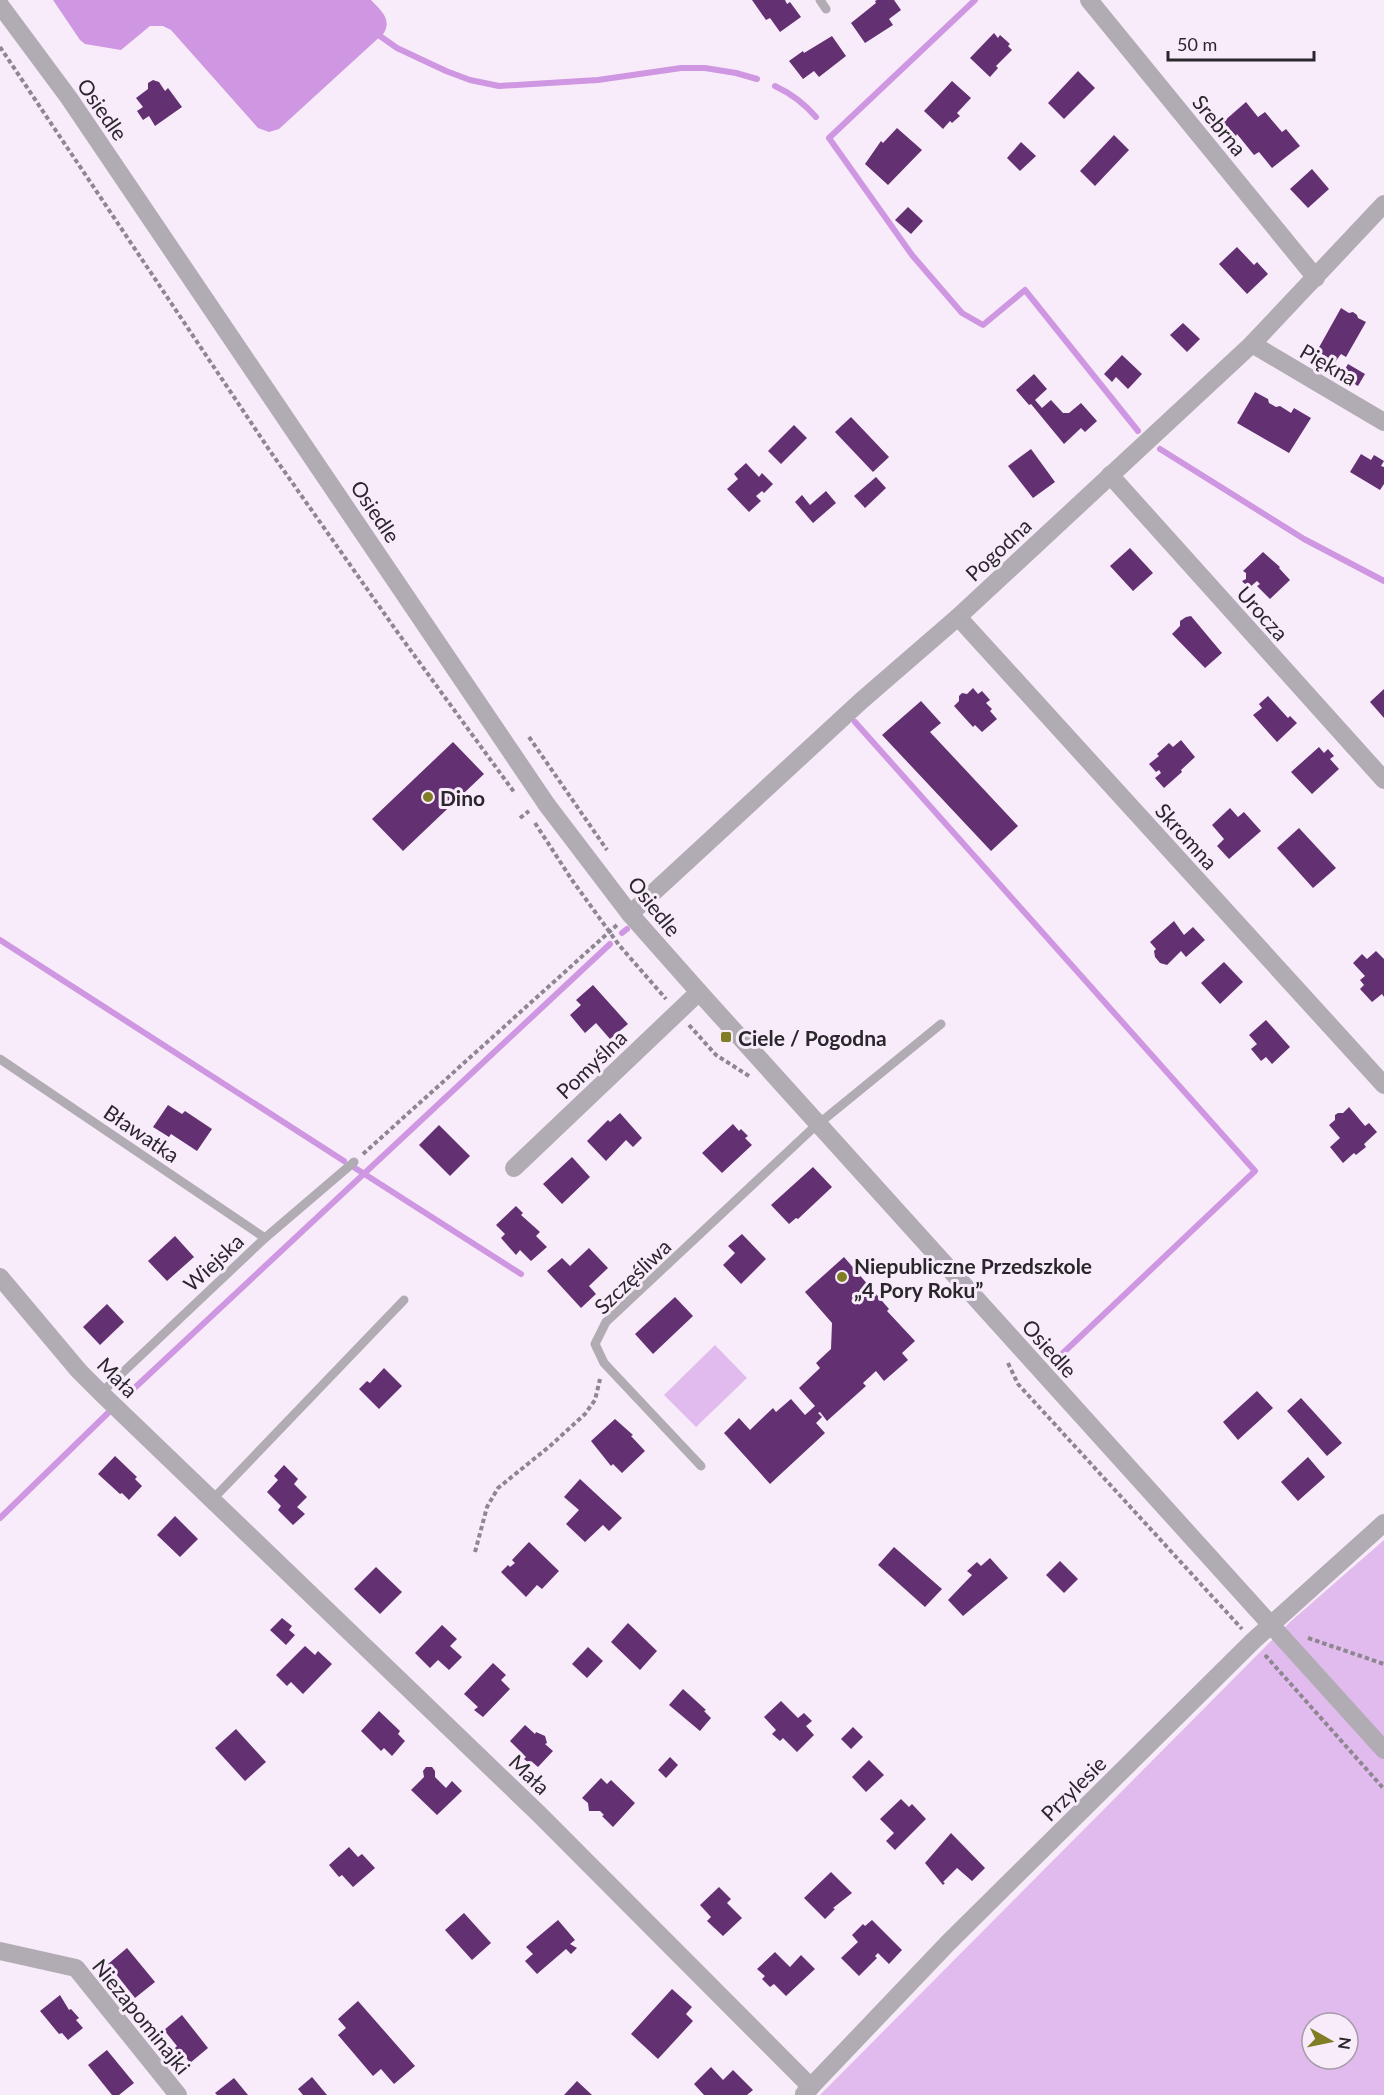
<svg xmlns="http://www.w3.org/2000/svg" width="1384" height="2095" font-family="Lato,sans-serif">
  <rect width="100%" height="100%" fill="#f8ecfb"/>
  <!-- green -->
  <g fill="#e1bbee" fill-rule="evenodd">
    <path d="M 715,1345 L 747,1378 L 696,1427 L 664,1395 Z"/>
    <path d="M 1384,1540 L 1384,2095 L 820,2095 L 1290,1622 ZM 1312,2023 L 1348,2023 L 1348,2059 L 1312,2059 Z"/>
  </g>
  <!-- water -->
  <path fill="#cf96e1" d="M 53,0 L 371,0 C 380,10 392,18 384,33 L 279,129 L 269,132 L 258,128 L 171,30 L 163,26 L 150,26 L 121,50 L 85,44 L 80,40 Z"/>
  <g fill="none" stroke-linecap="round" stroke-linejoin="round">
    <!-- stream -->
    <g stroke="#cf96e1" stroke-width="6">
      <path d="M 975,0 L 829,138 L 912,255 L 962,313 L 983,325 L 1025,290 L 1138,431"/>
      <path d="M 380,36 L 397,48 L 446,71 L 470,80 L 499,86 L 598,80 L 681,68 L 705,68 L 736,73 L 757,79"/>
      <path d="M 775,86 C 792,94 804,103 816,117"/>
      <path d="M 1160,449 L 1304,539 L 1384,581"/>
      <path d="M 855,722 L 1255,1171 L 1063,1353"/>
      <path d="M 622,933 L 627,929"/>
      <path d="M 0,940 L 344,1161"/>
      <path d="M 355,1168 L 521,1274"/>
      <path d="M 127,1395 L 610,944"/>
      <path d="M 0,1518 L 108,1413"/>
    </g>
  </g>
  <!-- building -->
  <g fill="#633072">
    <path d="M 752,0 L 785,0 L 787,4 L 790,2 L 801,17 L 780,32 L 770,18 L 766,20 Z"/>
    <path d="M 877,0 L 894,0 L 901,10 L 889,19 L 893,25 L 865,43 L 851,23 L 876,3 L 875,1 Z"/>
    <path d="M 994,33 L 998,38 L 1000,35 L 1010,44 L 1008,46 L 1012,50 L 996,66 L 998,68 L 990,77 L 970,58 Z"/>
    <path d="M 832,36 L 846,56 L 819,77 L 814,71 L 803,79 L 789,61 L 803,51 L 804,53 Z"/>
    <path d="M 1078,71 L 1095,88 L 1064,119 L 1048,103 Z"/>
    <path d="M 153,80 L 159,82 L 165,91 L 168,88 L 182,107 L 155,126 L 149,116 L 143,120 L 137,111 L 143,107 L 136,98 L 148,89 L 148,83 Z"/>
    <path d="M 952,81 L 971,98 L 957,113 L 960,116 L 952,123 L 950,121 L 943,129 L 924,111 Z"/>
    <path d="M 1246,102 L 1258,117 L 1265,112 L 1282,132 L 1286,129 L 1300,146 L 1272,168 L 1259,152 L 1254,155 L 1237,134 L 1236,136 L 1223,122 Z"/>
    <path d="M 897,128 L 922,150 L 888,185 L 865,164 L 881,141 L 883,143 Z"/>
    <path d="M 1114,135 L 1129,150 L 1095,186 L 1080,171 Z"/>
    <path d="M 1021,142 L 1036,156 L 1020,171 L 1007,158 Z"/>
    <path d="M 1312,169 L 1329,189 L 1308,208 L 1290,189 Z"/>
    <path d="M 908,207 L 923,221 L 911,234 L 895,220 Z"/>
    <path d="M 1237,247 L 1254,265 L 1257,262 L 1268,274 L 1247,294 L 1219,264 Z"/>
    <path d="M 1341,308 L 1349,313 L 1353,312 L 1357,315 L 1358,318 L 1366,322 L 1346,357 L 1341,354 L 1335,362 L 1317,351 Z"/>
    <path d="M 1183,323 L 1200,339 L 1187,352 L 1170,335 Z"/>
    <path d="M 1122,355 L 1142,374 L 1128,389 L 1116,377 L 1112,382 L 1104,374 Z"/>
    <path d="M 1348,364 L 1365,374 L 1358,386 L 1341,376 Z"/>
    <path d="M 1034,374 L 1047,389 L 1035,400 L 1042,408 L 1051,400 L 1063,413 L 1069,413 L 1081,403 L 1097,421 L 1085,432 L 1081,428 L 1064,444 L 1031,404 L 1029,405 L 1016,390 Z"/>
    <path d="M 1255,392 L 1268,399 L 1269,403 L 1276,407 L 1280,406 L 1291,413 L 1294,408 L 1311,418 L 1289,453 L 1237,423 Z"/>
    <path d="M 851,417 L 889,457 L 873,472 L 835,432 Z"/>
    <path d="M 794,425 L 807,438 L 781,464 L 768,451 Z"/>
    <path d="M 1031,449 L 1055,482 L 1033,498 L 1008,466 Z"/>
    <path d="M 1361,454 L 1371,460 L 1374,455 L 1384,461 L 1381,466 L 1384,467 L 1384,484 L 1380,490 L 1350,472 Z"/>
    <path d="M 746,463 L 759,477 L 762,473 L 773,484 L 764,493 L 762,491 L 756,496 L 761,501 L 749,512 L 727,489 L 738,479 L 734,474 Z"/>
    <path d="M 876,477 L 886,488 L 865,508 L 854,496 Z"/>
    <path d="M 826,491 L 836,503 L 813,523 L 795,502 L 802,495 L 810,505 Z"/>
    <path d="M 1130,548 L 1153,573 L 1133,591 L 1110,566 Z"/>
    <path d="M 1263,552 L 1280,567 L 1279,568 L 1290,580 L 1270,599 L 1257,586 L 1260,584 L 1257,581 L 1249,588 L 1242,581 L 1246,579 L 1246,573 L 1243,571 Z"/>
    <path d="M 1191,616 L 1222,653 L 1205,668 L 1172,634 L 1180,626 L 1180,621 L 1186,617 Z"/>
    <path d="M 973,688 L 978,694 L 982,691 L 990,700 L 986,703 L 992,709 L 990,711 L 997,719 L 982,732 L 975,725 L 973,727 L 954,706 L 959,701 L 959,696 L 962,693 L 967,694 Z"/>
    <path d="M 1384,689 L 1384,718 L 1370,702 Z"/>
    <path d="M 1268,696 L 1288,718 L 1290,716 L 1297,723 L 1277,742 L 1253,715 L 1262,708 L 1259,704 Z"/>
    <path d="M 921,701 L 941,723 L 930,732 L 1018,826 L 991,851 L 882,735 Z"/>
    <path d="M 1181,740 L 1195,757 L 1181,770 L 1182,772 L 1164,788 L 1155,778 L 1161,773 L 1159,770 L 1156,772 L 1149,764 L 1159,756 L 1157,754 L 1169,743 L 1173,747 Z"/>
    <path d="M 453,742 L 484,774 L 403,851 L 372,819 Z"/>
    <path d="M 1319,747 L 1324,753 L 1328,749 L 1334,756 L 1330,759 L 1339,769 L 1312,794 L 1291,772 Z"/>
    <path d="M 1230,808 L 1238,817 L 1244,812 L 1261,831 L 1229,859 L 1217,846 L 1224,839 L 1212,825 Z"/>
    <path d="M 1299,828 L 1336,868 L 1313,888 L 1277,848 Z"/>
    <path d="M 1174,921 L 1184,935 L 1193,927 L 1205,940 L 1186,957 L 1181,951 L 1167,965 L 1160,963 L 1155,957 L 1154,951 L 1156,949 L 1150,942 Z"/>
    <path d="M 1376,951 L 1384,959 L 1384,997 L 1382,994 L 1372,1002 L 1360,989 L 1364,985 L 1360,980 L 1365,976 L 1353,963 L 1362,954 L 1367,959 Z"/>
    <path d="M 1224,962 L 1243,982 L 1220,1004 L 1201,983 Z"/>
    <path d="M 593,985 L 628,1024 L 610,1039 L 596,1023 L 585,1033 L 570,1015 L 581,1005 L 576,1000 Z"/>
    <path d="M 1266,1020 L 1290,1047 L 1272,1064 L 1266,1057 L 1261,1061 L 1251,1049 L 1257,1044 L 1249,1035 Z"/>
    <path d="M 168,1105 L 182,1114 L 185,1111 L 212,1129 L 197,1151 L 171,1134 L 169,1137 L 153,1127 Z"/>
    <path d="M 1349,1107 L 1365,1126 L 1369,1123 L 1377,1132 L 1364,1144 L 1366,1147 L 1356,1155 L 1354,1153 L 1343,1163 L 1330,1147 L 1340,1138 L 1329,1125 L 1335,1120 L 1335,1115 L 1338,1113 L 1343,1113 Z"/>
    <path d="M 620,1113 L 642,1138 L 633,1147 L 626,1140 L 606,1161 L 587,1141 L 608,1120 L 610,1122 Z"/>
    <path d="M 733,1124 L 739,1131 L 741,1129 L 748,1136 L 745,1138 L 752,1145 L 722,1173 L 702,1153 Z"/>
    <path d="M 439,1125 L 470,1156 L 450,1176 L 419,1145 Z"/>
    <path d="M 572,1157 L 590,1177 L 562,1204 L 543,1184 Z"/>
    <path d="M 813,1167 L 832,1187 L 798,1219 L 796,1218 L 789,1224 L 771,1205 Z"/>
    <path d="M 516,1206 L 523,1213 L 521,1215 L 540,1232 L 536,1236 L 547,1247 L 531,1261 L 520,1250 L 516,1255 L 501,1238 L 505,1234 L 496,1225 Z"/>
    <path d="M 742,1234 L 766,1259 L 741,1284 L 723,1265 L 735,1253 L 728,1246 Z"/>
    <path d="M 175,1236 L 194,1257 L 167,1281 L 148,1261 Z"/>
    <path d="M 589,1248 L 608,1268 L 589,1286 L 596,1294 L 581,1308 L 547,1271 L 562,1258 L 570,1266 Z"/>
    <path d="M 844,1257 L 889,1309 L 887,1311 L 915,1341 L 902,1353 L 908,1360 L 884,1381 L 876,1371 L 863,1383 L 866,1386 L 827,1421 L 820,1412 L 818,1413 L 822,1417 L 816,1423 L 825,1433 L 770,1484 L 724,1433 L 739,1418 L 750,1430 L 773,1408 L 776,1412 L 791,1399 L 805,1415 L 815,1406 L 799,1388 L 820,1368 L 816,1363 L 831,1349 L 832,1323 L 805,1292 Z"/>
    <path d="M 675,1297 L 693,1316 L 653,1354 L 635,1334 Z"/>
    <path d="M 107,1304 L 124,1322 L 100,1345 L 83,1327 Z"/>
    <path d="M 384,1368 L 402,1386 L 379,1409 L 359,1389 L 367,1381 L 370,1383 Z"/>
    <path d="M 1257,1391 L 1273,1408 L 1238,1440 L 1223,1422 Z"/>
    <path d="M 1301,1398 L 1342,1443 L 1327,1456 L 1287,1411 Z"/>
    <path d="M 615,1419 L 633,1435 L 631,1436 L 645,1451 L 622,1473 L 613,1464 L 611,1466 L 591,1441 Z"/>
    <path d="M 115,1456 L 137,1477 L 135,1479 L 142,1486 L 129,1500 L 122,1493 L 120,1494 L 98,1474 Z"/>
    <path d="M 1308,1457 L 1325,1477 L 1298,1501 L 1281,1482 Z"/>
    <path d="M 284,1465 L 298,1479 L 294,1484 L 307,1497 L 297,1507 L 305,1514 L 293,1525 L 278,1510 L 281,1506 L 267,1492 L 278,1480 L 274,1476 Z"/>
    <path d="M 580,1479 L 622,1518 L 609,1531 L 603,1525 L 585,1542 L 566,1524 L 579,1510 L 564,1497 Z"/>
    <path d="M 175,1516 L 198,1539 L 180,1557 L 157,1535 Z"/>
    <path d="M 529,1542 L 559,1571 L 542,1589 L 537,1585 L 526,1597 L 501,1572 L 508,1565 L 510,1567 L 515,1563 L 512,1560 Z"/>
    <path d="M 894,1547 L 942,1589 L 925,1607 L 878,1565 Z"/>
    <path d="M 990,1558 L 1008,1578 L 963,1616 L 948,1600 L 972,1575 L 967,1571 L 977,1562 L 981,1566 Z"/>
    <path d="M 1060,1561 L 1078,1579 L 1064,1593 L 1046,1575 Z"/>
    <path d="M 376,1567 L 402,1592 L 380,1614 L 354,1589 Z"/>
    <path d="M 282,1618 L 292,1626 L 289,1630 L 295,1635 L 286,1645 L 270,1630 Z"/>
    <path d="M 628,1623 L 657,1651 L 640,1670 L 611,1642 Z"/>
    <path d="M 442,1625 L 457,1639 L 450,1646 L 462,1657 L 449,1670 L 438,1660 L 430,1668 L 415,1653 Z"/>
    <path d="M 305,1646 L 315,1655 L 318,1651 L 332,1664 L 303,1694 L 291,1682 L 287,1686 L 276,1675 Z"/>
    <path d="M 588,1647 L 603,1661 L 587,1678 L 572,1664 Z"/>
    <path d="M 493,1663 L 506,1675 L 501,1680 L 510,1689 L 483,1717 L 474,1710 L 478,1707 L 464,1694 Z"/>
    <path d="M 683,1689 L 706,1710 L 704,1711 L 711,1718 L 700,1731 L 669,1705 Z"/>
    <path d="M 781,1701 L 798,1718 L 804,1713 L 812,1721 L 806,1726 L 814,1735 L 797,1752 L 783,1738 L 780,1741 L 772,1734 L 776,1730 L 764,1717 Z"/>
    <path d="M 379,1711 L 400,1731 L 398,1734 L 405,1741 L 392,1756 L 384,1748 L 381,1751 L 361,1731 Z"/>
    <path d="M 525,1725 L 535,1734 L 536,1732 L 545,1736 L 547,1743 L 545,1744 L 553,1751 L 538,1767 L 531,1761 L 529,1763 L 524,1759 L 526,1757 L 510,1741 Z"/>
    <path d="M 853,1727 L 863,1737 L 851,1749 L 841,1739 Z"/>
    <path d="M 236,1729 L 266,1762 L 245,1781 L 215,1748 Z"/>
    <path d="M 670,1757 L 678,1765 L 666,1778 L 658,1770 Z"/>
    <path d="M 869,1760 L 884,1775 L 866,1792 L 852,1777 Z"/>
    <path d="M 426,1767 L 432,1767 L 435,1771 L 435,1777 L 446,1788 L 452,1781 L 462,1791 L 437,1815 L 411,1790 L 424,1777 L 423,1771 Z"/>
    <path d="M 601,1778 L 607,1784 L 611,1780 L 635,1803 L 613,1827 L 602,1816 L 604,1815 L 600,1811 L 589,1811 L 588,1803 L 582,1798 Z"/>
    <path d="M 901,1799 L 909,1807 L 912,1804 L 926,1819 L 895,1850 L 886,1841 L 894,1833 L 880,1819 Z"/>
    <path d="M 951,1833 L 985,1868 L 972,1881 L 957,1868 L 943,1882 L 945,1883 L 943,1885 L 925,1863 Z"/>
    <path d="M 349,1847 L 358,1857 L 362,1854 L 375,1868 L 353,1887 L 342,1875 L 339,1877 L 329,1865 Z"/>
    <path d="M 831,1872 L 852,1893 L 833,1908 L 835,1909 L 825,1919 L 804,1898 Z"/>
    <path d="M 719,1887 L 731,1899 L 727,1903 L 742,1918 L 723,1936 L 707,1921 L 711,1917 L 700,1905 Z"/>
    <path d="M 464,1913 L 491,1943 L 472,1960 L 445,1930 Z"/>
    <path d="M 558,1920 L 575,1940 L 570,1944 L 577,1948 L 571,1954 L 566,1949 L 537,1974 L 525,1961 L 533,1954 L 526,1947 Z"/>
    <path d="M 872,1920 L 902,1950 L 889,1964 L 878,1953 L 875,1956 L 877,1958 L 859,1976 L 841,1958 L 858,1942 L 852,1935 L 863,1924 L 865,1926 Z"/>
    <path d="M 127,1948 L 155,1982 L 135,1998 L 108,1964 Z"/>
    <path d="M 775,1952 L 790,1967 L 801,1955 L 815,1969 L 786,1996 L 774,1984 L 770,1987 L 762,1979 L 765,1976 L 757,1969 Z"/>
    <path d="M 672,1989 L 692,2007 L 686,2014 L 693,2021 L 658,2059 L 631,2034 Z"/>
    <path d="M 60,1995 L 69,2010 L 71,2009 L 79,2018 L 76,2020 L 83,2028 L 68,2040 L 62,2033 L 59,2034 L 40,2011 Z"/>
    <path d="M 358,2001 L 415,2066 L 394,2084 L 381,2069 L 373,2076 L 338,2035 L 346,2028 L 338,2019 Z"/>
    <path d="M 182,2015 L 208,2048 L 190,2063 L 183,2053 L 181,2055 L 175,2048 L 177,2046 L 164,2030 Z"/>
    <path d="M 107,2050 L 134,2083 L 119,2095 L 112,2095 L 88,2065 Z"/>
    <path d="M 711,2067 L 723,2080 L 733,2070 L 753,2090 L 747,2095 L 704,2095 L 694,2084 Z"/>
    <path d="M 312,2077 L 327,2095 L 303,2095 L 298,2089 Z"/>
    <path d="M 234,2078 L 248,2095 L 217,2095 L 215,2093 Z"/>
    <path d="M 577,2081 L 592,2095 L 564,2095 Z"/>
  </g>
  <g fill="none" stroke-linecap="round" stroke-linejoin="round">
    <!-- path -->
    <g stroke="#8e8690" stroke-width="4" stroke-dasharray="4.5 3" stroke-linecap="butt">
      <path d="M 0,47 L 270,451 L 398,633 L 514,792"/>
      <path d="M 529,737 L 607,850"/>
      <path d="M 520,818 L 529,811"/>
      <path d="M 535,823 L 572,880 L 619,945 L 666,999"/>
      <path d="M 689,1025 L 716,1055 L 749,1076"/>
      <path d="M 363,1154 L 618,924"/>
      <path d="M 1008,1363 L 1018,1384 L 1242,1629"/>
      <path d="M 475,1552 L 487,1507 L 498,1488 L 550,1446 L 585,1414 L 595,1400 L 600,1379"/>
      <path d="M 1308,1638 L 1384,1664"/>
      <path d="M 1265,1655 L 1384,1789"/>
    </g>
    <!-- service -->
    <g stroke="#b1acb3" stroke-width="9">
      <path d="M 820,0 L 826,9"/>
      <path d="M 0,1059 L 265,1238"/>
      <path d="M 101,1393 L 265,1238 L 354,1162"/>
      <path d="M 701,1466 L 604,1363 L 595,1344 L 606,1322 L 811,1130 L 941,1024"/>
      <path d="M 212,1500 L 404,1300"/>
    </g>
    <!-- minor -->
    <g stroke="#b1acb3" stroke-width="18">
      <path d="M 1089,0 L 1316,278"/>
      <path d="M 0,5 L 69,98 L 547,805 L 630,914 L 699,992 L 1384,1750"/>
      <path d="M 1252,344 L 1384,422"/>
      <path d="M 1110,475 L 1384,780"/>
      <path d="M 958,617 L 1384,1085"/>
      <path d="M 630,914 L 861,701 L 958,617 L 1252,344 L 1384,204"/>
      <path d="M 514,1168 L 699,992"/>
      <path d="M 0,1277 L 79,1371 L 101,1393 L 539,1814 L 811,2087"/>
      <path d="M 0,1951 L 76,1968 L 178,2095"/>
      <path d="M 804,2094 L 948,1943 L 1253,1641 L 1384,1523"/>
    </g>
  </g>
  <!-- markers -->
  <g fill="#807d25" stroke="#f8ecfb" stroke-width="2">
    <circle cx="428" cy="797" r="6"/>
    <rect x="720" y="1031" width="12" height="12" rx="3"/>
    <circle cx="842" cy="1277" r="6"/>
  </g>
  <g text-anchor="middle" dominant-baseline="central" stroke-width="6" stroke-linejoin="round" paint-order="stroke">
    <!-- street labels -->
    <g font-size="21" fill="#2b262c" stroke="#f8ecfb">
      <text transform="translate(103 109) rotate(55)">Osiedle</text>
      <text transform="translate(1220 125) rotate(51)">Srebrna</text>
      <text transform="translate(1329 364) rotate(30)">Piękna</text>
      <text transform="translate(376 511) rotate(56)">Osiedle</text>
      <text transform="translate(998 549) rotate(-43)">Pogodna</text>
      <text transform="translate(1263 613) rotate(48)">Urocza</text>
      <text transform="translate(1187 836) rotate(48)">Skromna</text>
      <text transform="translate(655 906) rotate(51)">Osiedle</text>
      <text transform="translate(591 1064) rotate(-44)">Pomyślna</text>
      <text transform="translate(142 1133) rotate(34)">Bławatka</text>
      <text transform="translate(213 1262) rotate(-43)">Wiejska</text>
      <text transform="translate(632 1276) rotate(-44)">Szczęśliwa</text>
      <text transform="translate(1050 1348) rotate(48)">Osiedle</text>
      <text transform="translate(118 1377) rotate(45)">Mała</text>
      <text transform="translate(530 1774) rotate(44)">Mała</text>
      <text transform="translate(1073 1788) rotate(-45)">Przylesie</text>
      <text transform="translate(142 2016) rotate(51)">Niezapominajki</text>
    </g>
    <!-- poi labels -->
    <g font-size="21" font-weight="bold" fill="#2b262c" stroke="#f8ecfb" text-anchor="start">
      <text x="440" y="797">Dino</text>
      <text x="738" y="1037">Ciele / Pogodna</text>
      <text x="854" y="1265">Niepubliczne Przedszkole<tspan x="854" dy="24">„4 Pory Roku”</tspan></text>
    </g>
  </g>
  <!-- north arrow -->
  <g transform="translate(1330 2041) rotate(99)"><circle r="28" fill="#f8ecfb" stroke="#a69da8" stroke-width="1.5"/>
  <path d="M0-4.5L10 22L0 15L-10 22Z" fill="#807d25"/>
  <text y="-9" font-size="16" font-weight="bold" text-anchor="middle" fill="#2b262c">N</text>
  </g>
  <!-- scale -->
  <path d="M1168 51v9h146v-9" fill="none" stroke="#2b262c" stroke-width="3"/>
  <text x="1177" y="51" font-size="18" fill="#2b262c" stroke="#f8ecfb" stroke-width="4.5" paint-order="stroke">50 m</text>
</svg>
